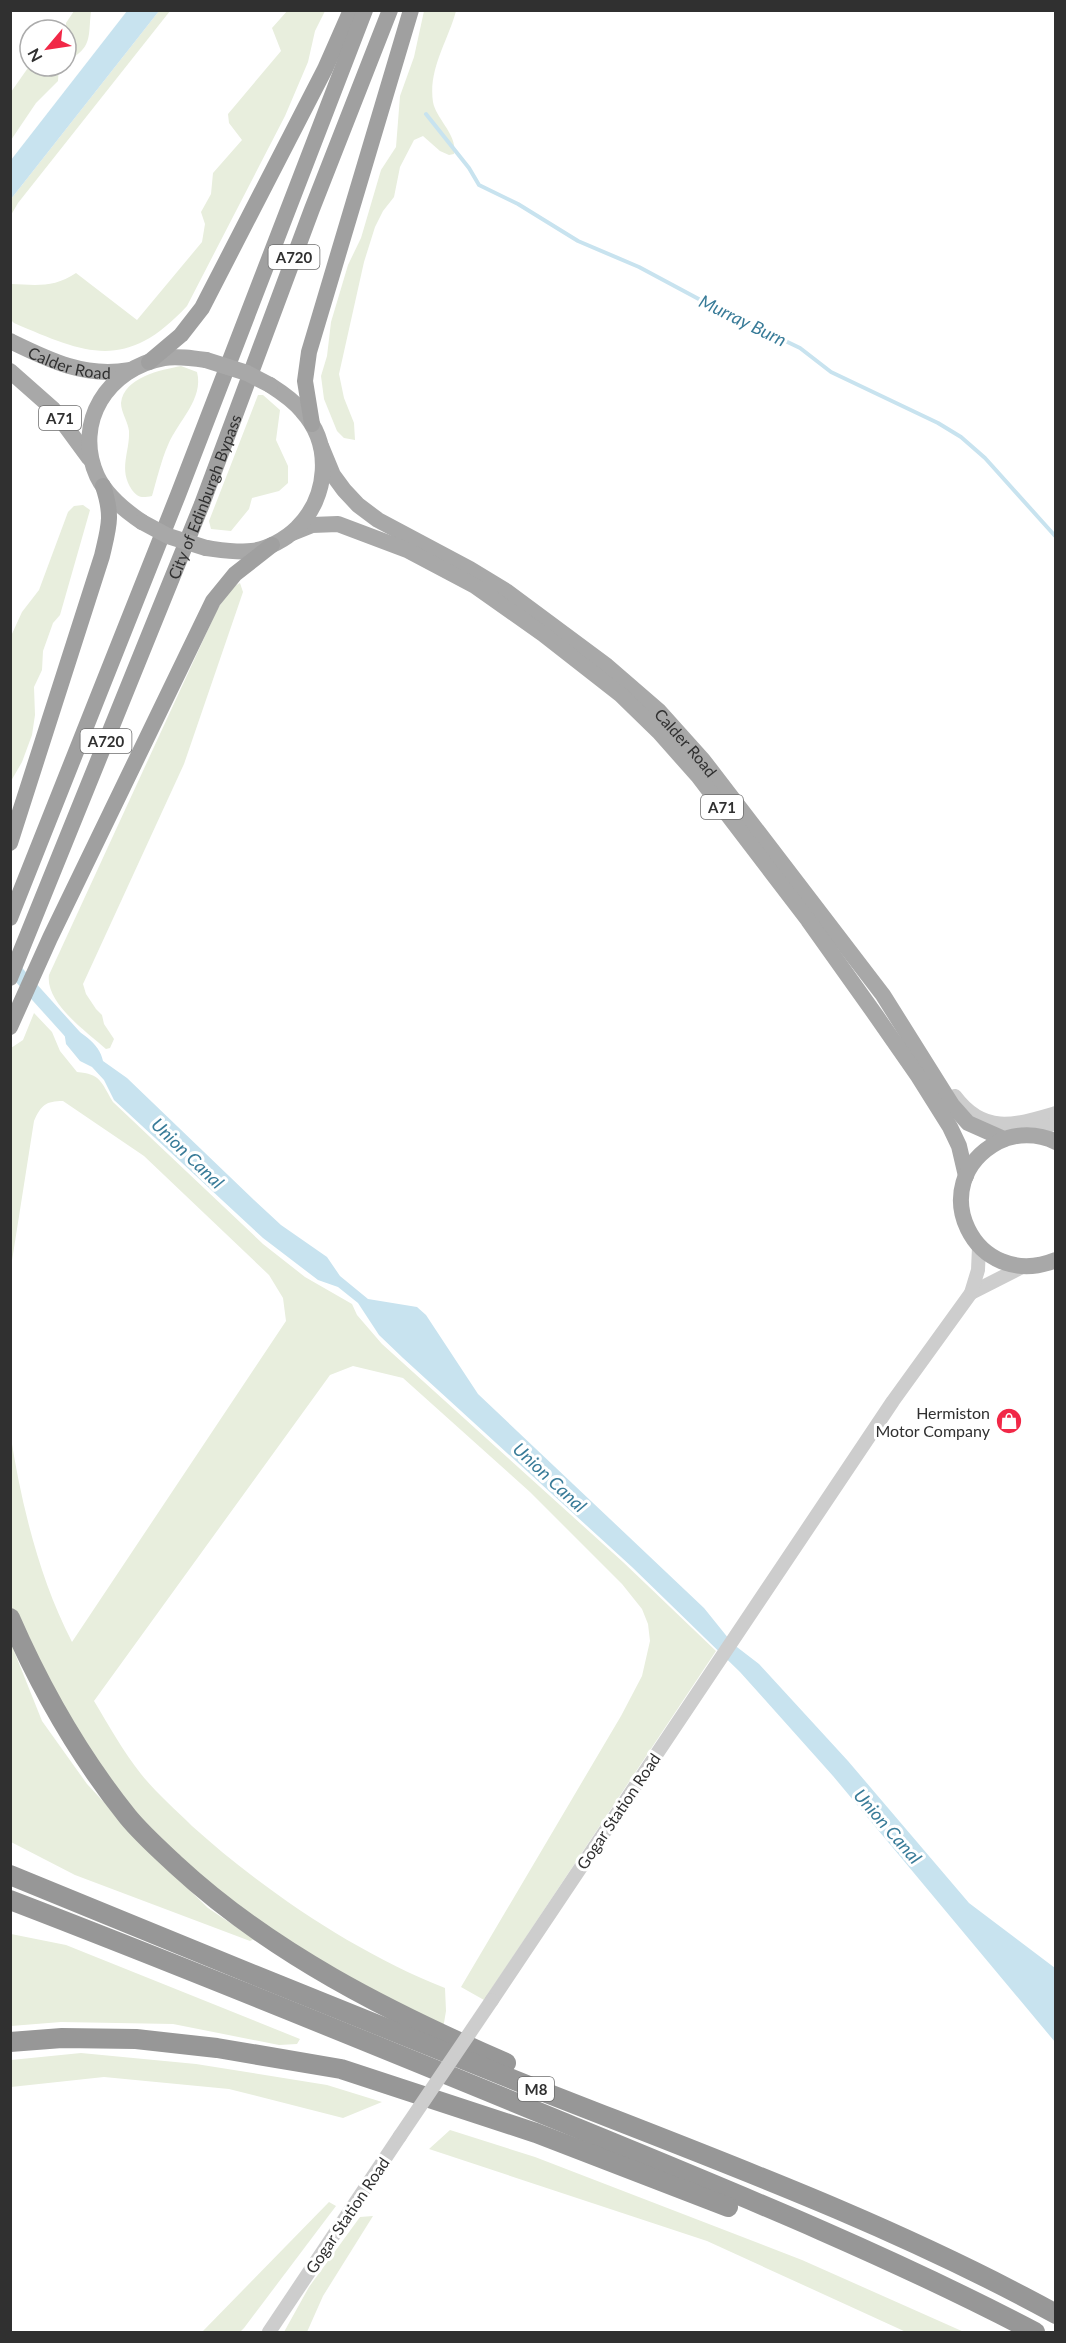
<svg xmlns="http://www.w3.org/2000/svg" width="1066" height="2343" font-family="Lato,sans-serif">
  <rect width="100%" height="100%" fill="#fff"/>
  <!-- green -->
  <g fill="#e8eedd">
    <path d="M 288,10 L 325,11 L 315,31 L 308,62 L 285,116 L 187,306 C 126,372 86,354 14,323 L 11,320 L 11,284 C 36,285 54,288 76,273 L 137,320 L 202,242 L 205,224 L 201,212 L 211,194 L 213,173 L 242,140 L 229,123 L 228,114 L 281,51 L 272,28 Z"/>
    <path d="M 74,11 L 91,11 C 88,37 93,47 67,61 L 66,23 Z"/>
    <path d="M 159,11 L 170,11 L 18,203 L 11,215 L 11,199 Z"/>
    <path d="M 424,11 L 456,11 C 448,41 428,69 433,102 C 436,119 458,135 454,154 L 449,155 L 440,151 L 423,136 L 414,140 L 400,167 L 394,197 L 383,211 L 375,227 L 364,262 L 339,374 L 344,398 L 354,423 L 355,440 L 344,438 L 337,431 L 324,399 L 321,376 L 327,356 L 331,322 L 348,265 L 361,238 L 381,170 L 396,147 L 400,96 L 414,57 Z"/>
    <path d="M 30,65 L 59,66 L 58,81 L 36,103 L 11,140 L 11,92 Z"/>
    <path d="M 181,366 L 197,372 C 204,399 178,421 168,445 C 161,461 157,479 152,496 C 142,498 138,498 132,490 C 118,469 130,452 129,431 C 128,422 121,412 121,403 C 124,377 161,370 181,366 Z"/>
    <path d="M 258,395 L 263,395 L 280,410 L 276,440 L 288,466 L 288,483 L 279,491 L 252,498 L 249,509 L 231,531 L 211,529 L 209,521 Z"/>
    <path d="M 83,505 L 90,510 L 60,615 L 53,623 L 43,651 L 42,670 L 34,687 L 35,715 L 32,735 L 22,762 L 11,781 L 11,636 L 22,612 L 39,590 L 68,512 L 74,506 Z"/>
    <path d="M 240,583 L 243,592 L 184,764 L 83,984 L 86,994 L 96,1009 L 102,1015 L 104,1024 L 114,1039 L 110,1048 L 106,1049 C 87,1032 45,1003 49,975 L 218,608 L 233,587 Z"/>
    <path d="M 34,1013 L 52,1032 L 60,1051 L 77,1072 C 101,1074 101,1082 113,1102 L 263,1244 L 305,1277 L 352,1304 L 357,1315 L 382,1344 L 623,1562 L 716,1651 L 484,2000 L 461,1987 L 621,1716 L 642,1676 L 650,1641 L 648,1624 L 642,1609 L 622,1584 L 530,1492 L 403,1378 L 353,1366 L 330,1375 L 94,1701 C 109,1726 123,1751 141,1774 C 156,1793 175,1809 192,1826 C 263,1890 356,1953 445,1988 L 446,2011 L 442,2035 L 264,1936 L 130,1818 L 11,1618 L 10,1432 C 21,1503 39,1578 72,1642 L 286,1321 L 283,1298 L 269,1275 L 144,1156 L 63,1101 C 46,1101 41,1105 34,1121 L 11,1267 L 11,1048 L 23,1040 Z"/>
    <path d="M 10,1641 L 42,1721 L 87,1784 L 151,1853 L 208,1908 L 254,1939 L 250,1941 L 75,1875 L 11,1842 Z"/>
    <path d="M 11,1934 L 66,1945 L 300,2039 L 297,2044 L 279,2045 L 173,2024 L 61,2022 L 11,2026 Z"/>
    <path d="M 81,2053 L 196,2064 L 327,2085 L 382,2102 L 343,2118 L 229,2089 L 104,2077 L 11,2087 L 11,2060 Z"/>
    <path d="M 450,2130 L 535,2157 L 802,2260 L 964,2332 L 906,2332 L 707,2241 L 429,2149 Z"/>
    <path d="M 329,2202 L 336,2206 L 244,2328 L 240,2332 L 202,2332 Z"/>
    <path d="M 373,2216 L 323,2296 L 307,2332 L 284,2332 L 309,2287 L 360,2217 Z"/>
  </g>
  <!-- water -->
  <g fill="#c8e3ef">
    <path d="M 127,11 L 159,11 L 11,199 L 11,160 Z"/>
    <path d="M 63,1024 C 79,1030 100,1043 103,1061 L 127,1078 L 254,1200 L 281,1225 L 327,1257 L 340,1276 L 368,1299 L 417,1307 L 426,1315 L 478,1394 L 704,1608 L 733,1644 L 759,1664 L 848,1761 L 969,1903 L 1055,1968 L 1055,2042 L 833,1776 L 740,1672 L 632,1567 L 403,1358 L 379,1335 L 358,1303 L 338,1287 L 318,1280 L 263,1238 L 114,1100 L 104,1080 L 92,1067 L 80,1061 L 66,1044 Z"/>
  </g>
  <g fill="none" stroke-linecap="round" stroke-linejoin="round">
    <!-- stream -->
    <path stroke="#c8e3ef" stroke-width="4" d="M 426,114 L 469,168 L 479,185 L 518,204 L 578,241 L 639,267 L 708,304 L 800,348 L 831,372 L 938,423 L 961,437 L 985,458 L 1056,537"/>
    <!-- canal -->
    <path stroke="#c8e3ef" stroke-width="14" d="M 10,965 L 75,1037"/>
    <!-- tertiary -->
    <g stroke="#cdcdcd" stroke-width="14">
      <path d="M 955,1096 C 984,1135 1015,1125 1056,1113"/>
      <path d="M 1023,1134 L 1056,1123"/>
      <path d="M 971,1293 L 1022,1267"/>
      <path d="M 492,2000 L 893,1401 L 971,1293 L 978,1270 L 979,1247"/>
      <path d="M 269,2332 L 400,2136"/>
    </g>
    <!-- primary -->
    <g stroke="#a8a8a8" stroke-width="16">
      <path id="s1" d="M 10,341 C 49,360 85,378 129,370"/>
      <path d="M 10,371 L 53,409 L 89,458"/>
      <path id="s2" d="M 321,446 L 333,475 L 344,490 L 358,505 L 378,520 L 470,569 L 506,591 L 607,666 L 659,711 L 703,760 L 883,995 L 952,1105 L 968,1123 L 1004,1139"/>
      <path d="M 142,522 C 124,510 106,495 97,476 C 73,422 108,368 164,358 C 178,356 192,358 206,360"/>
      <path d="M 292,533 L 312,525 L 338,524 L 407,550 L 475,586 L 543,634 L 621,695 L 659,732 L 698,776 L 808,920 L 877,1017 L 918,1076 L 950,1127 L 959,1146 L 966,1176"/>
      <path d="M 206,548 C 221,550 238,553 252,551 C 268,549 286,539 297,528 C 328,497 333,445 302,411 C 293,400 281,392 270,385"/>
      <path d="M 1056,1142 C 1038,1133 1015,1133 998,1142 C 922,1183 974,1293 1056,1260"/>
    </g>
    <!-- trunk -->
    <g stroke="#a0a0a0" stroke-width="16">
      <path d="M 149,362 L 181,335 L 202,308 L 325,69 L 351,10"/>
      <path d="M 312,424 L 305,381 L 309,352 L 411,10"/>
      <path d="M 10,843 L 102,556 C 109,526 113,516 103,486"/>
      <path d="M 10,918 L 178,495 L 365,10"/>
      <path id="s3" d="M 10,978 L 202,504 L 312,209 L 390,10"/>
      <path d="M 10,1027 L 50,938 L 213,601 L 235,574 L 272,545"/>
    </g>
    <!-- motorway -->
    <g stroke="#979797" stroke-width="20">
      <path d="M 10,1618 C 41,1689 79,1756 128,1817 C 142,1834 160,1850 176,1865 C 271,1953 389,2012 506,2063"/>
      <path d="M 10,1875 C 188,1948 365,2021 544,2092 C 717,2160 892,2224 1056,2314"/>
      <path d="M 10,1900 C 195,1971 378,2046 560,2121 C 720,2187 882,2252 1035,2332"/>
      <path d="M 10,2042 L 62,2038 L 136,2039 L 217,2048 L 341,2069 L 536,2133 L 728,2207"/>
    </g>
    <!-- tertiary-bridge -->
    <path stroke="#cdcdcd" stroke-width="14" d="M 400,2136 L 492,2000"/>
    <!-- primary-bridge -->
    <g stroke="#a8a8a8" stroke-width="16">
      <path d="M 206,360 L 247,373 L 270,385"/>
      <path d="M 142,522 L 168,536 L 206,548"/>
    </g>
  </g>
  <!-- icons -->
  <defs>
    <g id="shop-disc" transform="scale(1.35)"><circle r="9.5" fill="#f12847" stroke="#fff"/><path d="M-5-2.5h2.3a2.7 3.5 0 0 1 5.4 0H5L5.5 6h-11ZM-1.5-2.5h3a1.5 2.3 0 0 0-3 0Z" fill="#fff"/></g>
  </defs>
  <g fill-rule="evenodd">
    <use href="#shop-disc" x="1009" y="1421"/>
  </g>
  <g text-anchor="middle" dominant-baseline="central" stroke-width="6" stroke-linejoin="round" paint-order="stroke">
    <!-- shield labels -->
    <g fill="#fff" stroke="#6e6e6e" stroke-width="1.5">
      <rect x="268.5" y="245" width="51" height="24" rx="4.5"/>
      <rect x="39" y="406" width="42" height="24" rx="4.5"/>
      <rect x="80.5" y="729" width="51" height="24" rx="4.5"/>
      <rect x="701" y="795" width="42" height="24" rx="4.5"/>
      <rect x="518" y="2077" width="36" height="24" rx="4.5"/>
    </g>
    <g font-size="15" font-weight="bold" fill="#303030">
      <text x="294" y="257">A720</text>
      <text x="60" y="418">A71</text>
      <text x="106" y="741">A720</text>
      <text x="722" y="807">A71</text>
      <text x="536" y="2089">M8</text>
    </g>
    <!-- street labels -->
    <g font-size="16" fill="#303030" stroke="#fff">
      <text stroke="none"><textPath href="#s1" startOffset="64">Calder Road</textPath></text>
      <text stroke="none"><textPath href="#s3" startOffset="519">City of Edinburgh Bypass</textPath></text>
      <text stroke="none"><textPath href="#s2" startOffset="478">Calder Road</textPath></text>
      <text transform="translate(618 1811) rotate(-56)">Gogar Station Road</text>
      <text transform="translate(347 2215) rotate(-56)">Gogar Station Road</text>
    </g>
    <!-- poi labels -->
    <g font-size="16" fill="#303030" stroke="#fff" text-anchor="end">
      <text x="990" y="1412">Hermiston<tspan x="990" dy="18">Motor Company</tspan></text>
    </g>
    <!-- water labels -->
    <g font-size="18" font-style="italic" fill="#387b98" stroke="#fff">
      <text transform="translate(743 320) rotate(26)">Murray Burn</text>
      <text transform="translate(188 1153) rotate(44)">Union Canal</text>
      <text transform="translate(550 1477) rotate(43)">Union Canal</text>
      <text transform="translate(888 1826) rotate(49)">Union Canal</text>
    </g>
  </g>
  <!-- border -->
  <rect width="1066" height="2343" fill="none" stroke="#303030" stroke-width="24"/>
  <!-- north arrow -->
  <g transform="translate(48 48) rotate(241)"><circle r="28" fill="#ffffff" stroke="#acacac" stroke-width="1.5"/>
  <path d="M0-4.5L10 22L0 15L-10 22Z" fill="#f12847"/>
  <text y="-9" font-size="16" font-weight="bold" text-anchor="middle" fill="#303030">N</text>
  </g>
</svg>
